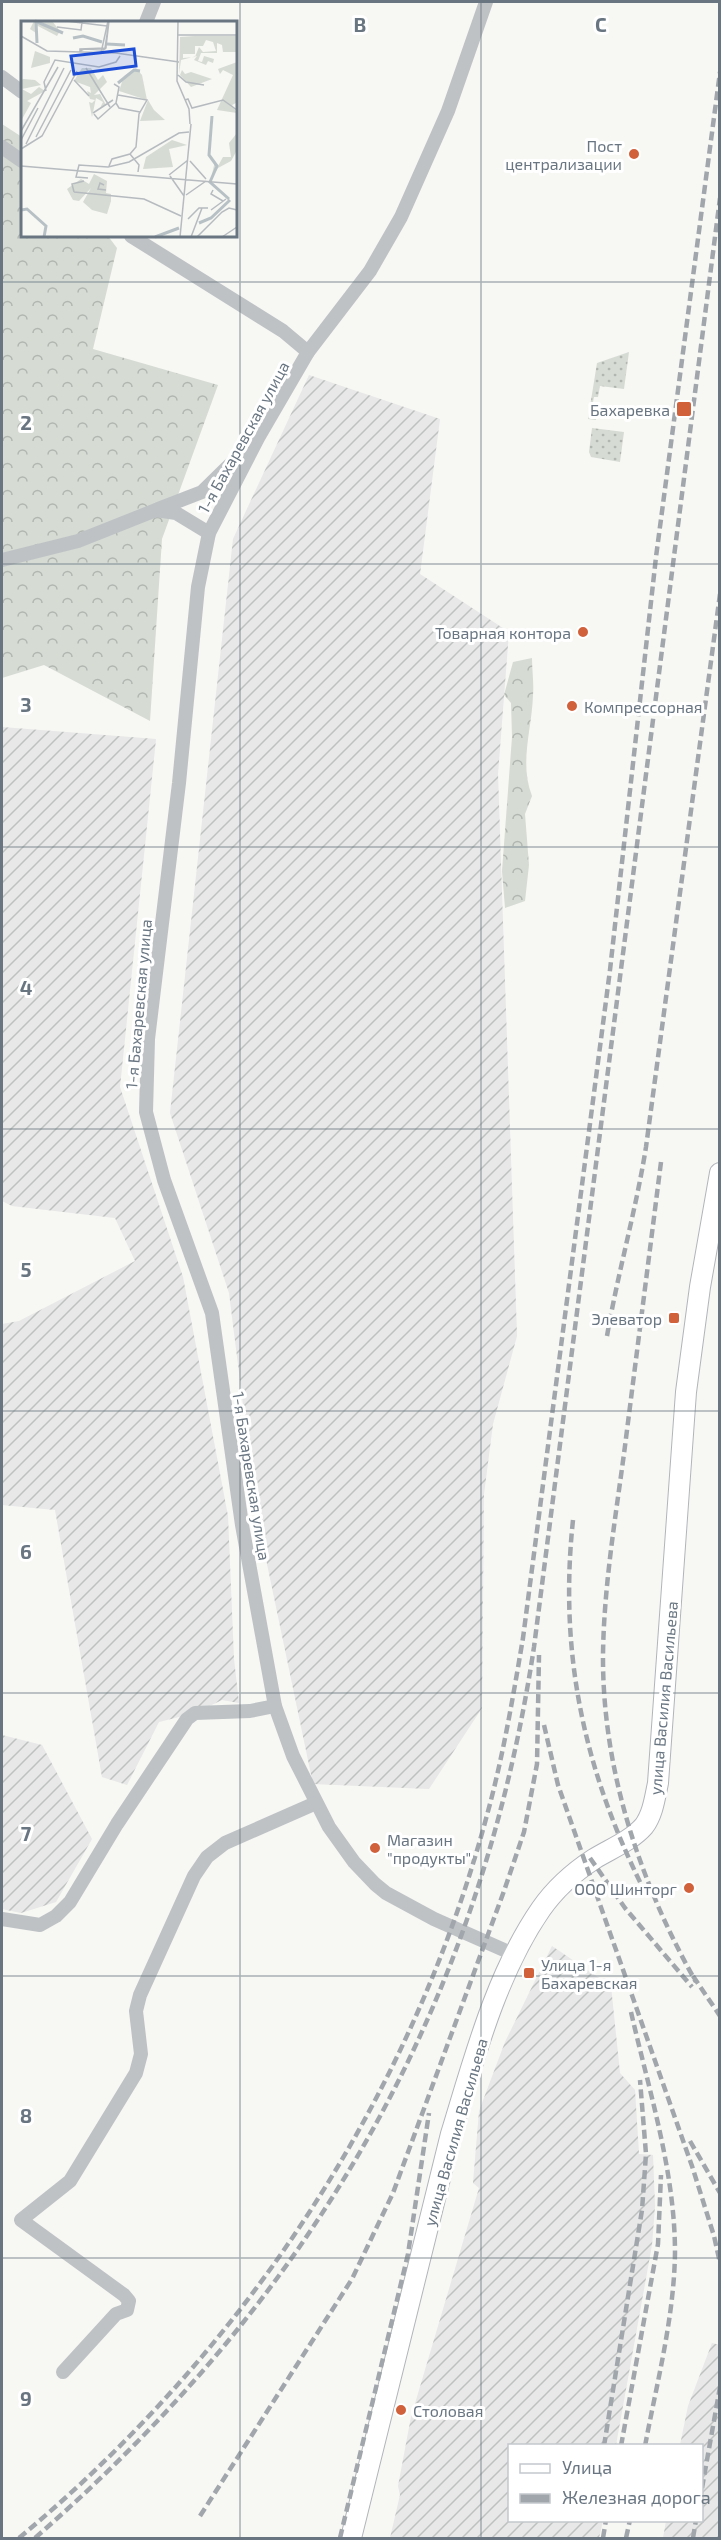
<svg xmlns="http://www.w3.org/2000/svg" width="721" height="2540" font-family="'Exo 2',sans-serif">
  <defs>
    <pattern id="industrial-furrows" width="10" height="10" patternUnits="userSpaceOnUse" patternTransform="scale(1.5)"><rect width="10" height="10" fill="#e7e8e7"/><path d="M-1 1l2-2M0 10L10 0M9 11l2-2" fill="none" stroke="#bfc1c1"/></pattern>
    <pattern id="grass-dots" width="8" height="8" patternUnits="userSpaceOnUse" patternTransform="scale(1.5)"><rect width="8" height="8" fill="#d6dbd4"/><path d="M2 2h.1M6 6h.1" fill="none" stroke="#b2b6b1" stroke-width="1.8" stroke-linecap="round"/></pattern>
    <pattern id="forest-crowns" width="20" height="18" patternUnits="userSpaceOnUse" patternTransform="scale(1.5)"><rect width="20" height="18" fill="#d6dbd4"/><path d="M2 6a3 3 0 1 1 6 0M12 15a3 3 0 1 1 6 0" fill="none" stroke="#b2b6b1"/></pattern>
  </defs>
  <rect width="100%" height="100%" fill="#f7f7f4"/>
  <!-- industrial -->
  <g fill="url(#industrial-furrows)">
    <path d="M 309,375 L 440,419 L 420,574 L 509,632 L 498,774 L 517,1336 L 493,1424 L 484,1494 L 482,1708 L 429,1789 L 313,1784 L 257,1516 L 229,1293 L 170,1113 L 233,539 Z"/>
    <path d="M 2,727 L 156,739 L 120,1087 L 183,1277 L 228,1516 L 234,1659 L 239,1703 L 222,1700 L 195,1713 L 159,1722 L 127,1785 L 102,1777 L 55,1510 L 2,1505 L 2,1324 L 19,1321 L 135,1261 L 115,1218 L 12,1206 L 2,1201 Z"/>
    <path d="M 2,1735 L 42,1745 L 92,1839 L 56,1902 L 21,1913 L 2,1909 Z"/>
    <path d="M 552,1946 L 611,1986 L 620,2073 L 635,2090 L 639,2154 L 653,2155 L 655,2206 L 652,2245 L 616,2445 L 510,2446 L 510,2520 L 603,2521 L 599,2538 L 390,2538 L 400,2495 L 398,2486 L 411,2417 L 479,2188 L 473,2183 L 479,2111 L 505,2042 Z"/>
    <path d="M 712,2343 L 720,2345 L 719,2538 L 663,2538 L 666,2521 L 702,2520 L 702,2446 L 680,2445 L 688,2406 Z"/>
  </g>
  <!-- grass -->
  <g fill="url(#grass-dots)">
    <path d="M 629,352 L 624,389 L 600,386 L 598,397 L 594,397 L 592,407 L 597,408 L 596,420 L 588,419 L 597,363 Z"/>
    <path d="M 592,428 L 624,432 L 620,462 L 591,457 L 589,452 Z"/>
  </g>
  <!-- forest -->
  <g fill="url(#forest-crowns)">
    <path d="M 2,124 L 22,137 L 22,236 L 108,236 L 117,248 L 93,349 L 218,385 L 162,539 L 150,721 L 44,665 L 2,678 Z"/>
    <path d="M 532,658 C 532,670 534,683 533,695 C 532,729 519,763 532,796 L 525,814 L 529,865 L 525,901 L 505,908 L 502,871 L 512,737 L 511,703 L 504,695 L 513,662 Z"/>
  </g>
  <g fill="none" stroke-linecap="round" stroke-linejoin="round">
    <!-- secondary casing -->
    <g stroke="#b1b5ba" stroke-width="22">
      <path id="secondary" d="M 351,2538 L 451,2134 C 474,2059 496,1974 541,1909 C 555,1889 574,1872 594,1859 C 610,1849 631,1841 644,1826 C 653,1814 655,1797 658,1783 L 686,1392 L 700,1287 L 720,1173"/>
    </g>
    <!-- street -->
    <g stroke="#bec2c5" stroke-width="14">
      <path d="M 486,2 L 448,111 L 401,217 L 370,271 L 308,352 L 258,438 L 209,533 L 198,587 L 179,783 L 148,1039 L 146,1112 L 164,1180 L 212,1313 L 242,1525 L 275,1706 L 293,1756 L 329,1827 L 354,1862 L 375,1884 L 386,1893 L 434,1919 L 513,1954"/>
      <path d="M 146,22 L 154,2"/>
      <path d="M 2,77 L 22,92"/>
      <path d="M 2,147 L 22,161"/>
      <path d="M 131,236 L 283,331 L 308,352"/>
      <path d="M 158,509 L 202,492 L 249,446"/>
      <path d="M 2,560 L 78,541 L 156,510 L 176,513 L 209,533"/>
      <path d="M 2,1919 L 40,1925 L 56,1916 L 70,1902 L 117,1824 L 187,1719 L 195,1713 L 250,1711 L 275,1706"/>
      <path d="M 63,2372 L 116,2314 L 127,2310 L 129,2301 L 124,2295 L 21,2220 L 70,2181 L 136,2073 L 141,2054 L 136,2011 L 140,1995 L 194,1876 L 207,1857 L 225,1843 L 316,1803"/>
    </g>
    <!-- secondary -->
    <use href="#secondary" stroke="#fff" stroke-width="20"/>
    <!-- rail -->
    <g stroke="#a0a6ab" stroke-width="4.5" stroke-dasharray="9 4.5" stroke-linecap="butt">
      <path d="M 661,1162 C 649,1257 637,1351 625,1446 C 616,1515 604,1584 603,1654 C 602,1769 640,1883 696,1982"/>
      <path d="M 607,1336 C 618,1272 636,1210 646,1147 L 720,594"/>
      <path d="M 573,1520 C 559,1651 583,1766 641,1884"/>
      <path d="M 544,1725 L 558,1785 L 692,2166 L 714,2236 L 720,2263"/>
      <path d="M 590,1858 L 625,1908 L 692,1987"/>
      <path d="M 693,1976 L 720,2016"/>
      <path d="M 631,2012 C 649,2091 675,2171 675,2253 C 674,2318 657,2382 645,2446"/>
      <path d="M 690,2141 L 720,2193"/>
      <path d="M 604,2446 L 642,2210 L 646,2154 L 640,2080"/>
      <path d="M 621,2446 L 658,2244 L 661,2175"/>
      <path d="M 702,2488 L 720,2387"/>
      <path d="M 200,2516 L 352,2279 L 393,2193 L 504,1891 L 524,1832 L 537,1764 L 539,1655"/>
      <path d="M 19,2538 C 244,2351 411,2099 487,1815 C 503,1757 513,1697 523,1638 L 610,970 L 656,557 L 720,72"/>
      <path d="M 35,2538 C 311,2298 479,2011 534,1647 L 720,198"/>
      <path d="M 340,2538 L 408,2254 L 429,2113"/>
      <path d="M 603,2538 L 606,2520"/>
      <path d="M 626,2538 L 630,2520"/>
      <path d="M 693,2538 L 696,2520"/>
    </g>
  </g>
  <!-- grid -->
  <path fill="none" stroke="#697682" stroke-width="1.5" stroke-opacity="0.55" d="M 240,2 L 240,2538M 481,2 L 481,2538M 2,282 L 720,282M 2,564 L 720,564M 2,847 L 720,847M 2,1129 L 720,1129M 2,1411 L 720,1411M 2,1693 L 720,1693M 2,1976 L 720,1976M 2,2258 L 720,2258"/>
  <!-- markers -->
  <g fill="#d0613b" stroke="#fff" stroke-width="2">
    <circle cx="634" cy="154" r="6"/>
    <rect x="676" y="401" width="16" height="16" rx="3"/>
    <circle cx="583" cy="632" r="6"/>
    <circle cx="572" cy="706" r="6"/>
    <rect x="668" y="1312" width="12" height="12" rx="3"/>
    <circle cx="375" cy="1848" r="6"/>
    <circle cx="689" cy="1888" r="6"/>
    <rect x="523" y="1967" width="12" height="12" rx="3"/>
    <circle cx="401" cy="2410" r="6"/>
  </g>
  <g text-anchor="middle" dominant-baseline="central" stroke-width="6" stroke-linejoin="round" paint-order="stroke">
    <!-- poi labels -->
    <g font-size="16" fill="#697682" stroke="#fff" text-anchor="end">
      <text x="622" y="145">Пост<tspan x="622" dy="18">централизации</tspan></text>
      <text x="670" y="409">Бахаревка</text>
      <text x="571" y="632">Товарная контора</text>
      <text x="584" y="706" text-anchor="start">Компрессорная</text>
      <text x="662" y="1318">Элеватор</text>
      <text x="387" y="1839" text-anchor="start">Магазин<tspan x="387" dy="18">"продукты"</tspan></text>
      <text x="677" y="1888">ООО Шинторг</text>
      <text x="541" y="1964" text-anchor="start">Улица 1-я<tspan x="541" dy="18">Бахаревская</tspan></text>
      <text x="413" y="2410" text-anchor="start">Столовая</text>
    </g>
    <!-- street labels -->
    <g font-size="16" fill="#697682" stroke="#fff">
      <text transform="translate(243 437) rotate(-61)">1-я Бахаревская улица</text>
      <text transform="translate(138 1004) rotate(-85)">1-я Бахаревская улица</text>
      <text transform="translate(252 1476) rotate(81)">1-я Бахаревская улица</text>
      <text transform="translate(663 1698) rotate(-85)">улица Василия Васильева</text>
      <text transform="translate(455 2132) rotate(-74)">улица Василия Васильева</text>
    </g>
  </g>
  <!-- overview -->
  <g transform="translate(21 21)">
    <rect width="216" height="216" fill="#f7f7f4"/>
    <path d="M 13,0 L 31,0 L 39,10 L 36,15 L 15,4 L 15,21 L 15,12 L 9,8 ZM 173,15 L 216,15 L 216,31 L 202,31 L 201,24 L 196,22 L 196,32 L 180,32 L 177,40 L 181,41 L 183,35 L 193,38 L 192,42 L 187,40 L 185,44 L 173,39 L 176,35 L 160,39 L 158,53 L 159,16 ZM 185,19 L 192,21 L 195,30 L 182,31 L 178,26 L 174,36 L 162,37 L 162,33 L 174,33 L 174,25 L 182,25 ZM 216,41 L 215,82 L 211,84 L 216,92 L 196,89 L 212,54 L 202,49 L 199,53 L 197,48 ZM 115,47 L 121,54 L 126,79 L 98,70 L 103,55 ZM 73,153 L 86,160 L 85,172 L 90,173 L 90,180 L 86,193 L 71,189 L 62,181 L 70,167 L 58,180 L 52,179 L 46,168 L 60,158 L 68,163 Z" fill="#d6dbd4" fill-rule="evenodd"/>
    <path d="M 14,30 L 29,36 L 29,42 L 10,47 ZM 61,47 L 70,47 L 77,59 L 82,54 L 86,61 L 73,74 L 79,73 L 85,84 L 79,87 L 82,81 L 75,77 L 71,96 L 68,81 L 71,82 L 74,79 L 69,78 L 66,70 L 70,72 L 69,66 L 53,60 ZM 161,49 L 164,53 L 170,51 L 191,58 L 170,66 L 159,54 ZM 2,58 L 14,59 L 20,64 L 1,68 L 10,73 L 18,66 L 24,70 L 6,80 L 10,82 L 0,100 L 0,60 ZM 216,112 L 215,131 L 210,140 L 197,147 L 190,158 L 194,140 L 197,145 L 202,136 L 210,136 L 208,122 ZM 151,119 L 166,124 L 148,128 L 152,146 L 122,148 L 125,136 Z" fill="#d6dbd4"/>
    <path d="M 127,79 L 133,89 L 144,99 L 119,100 Z" fill="#d6dbd4"/>
    <path fill="none" stroke="#b7c1c5" stroke-width="3" d="M 14,0 L 42,12M 15,0 L 16,22M 52,17 L 62,15 L 81,21M 86,23 L 104,24M 97,62 L 113,49 L 119,50M 191,95 L 188,134 L 196,145 L 189,161 L 208,178M 0,189 L 6,188 L 25,205 L 23,216M 178,202 L 190,197 L 209,179M 134,216 L 158,207"/>
    <path fill="none" stroke="#b6bbbf" stroke-width="1.5" d="M 45,0 L 86,5M 88,0 L 85,26 L 85,27 L 84,28 L 82,29 L 63,28 L 59,30 L 59,28 L 84,27 ZM 157,0 L 156,60 L 168,88 L 169,103M 36,6 L 60,9 L 61,1M 156,14 L 216,14M 0,15 L 26,30 L 95,32 L 158,41M 80,32 L 87,0M 65,47 L 89,86M 157,54 L 165,61 L 183,64M 53,59 L 68,75M 93,63 L 98,66 L 95,82M 25,70 L 23,61 L 34,39 L 78,46 L 95,41 L 99,35M 164,79 L 167,78 L 171,87 L 202,79 L 216,89M 95,82 L 98,87 L 119,91M 72,92 L 92,79M 73,93 L 77,98 L 95,82M 0,110 L 37,46M 15,116 L 50,49M 0,119 L 17,87M 5,123 L 43,47M 0,128 L 21,115 L 56,50M 109,133 L 118,144 L 117,151M 169,140 L 185,158M 0,145 L 216,163M 88,145 L 91,138 L 109,133 L 115,126 L 118,93 L 126,79 L 97,74M 148,154 L 167,139M 149,155 L 163,175M 67,157 L 55,156 L 58,144 L 87,146 L 108,141 L 158,112 L 168,111M 83,164 L 79,162 L 77,168 L 85,169M 192,169 L 190,173 L 202,180M 53,171 L 123,178 L 160,195M 53,171 L 51,163 L 63,160M 165,174 L 185,160M 190,189 L 205,178M 167,198 L 178,187 L 187,187M 159,216 L 170,103M 170,216 L 181,187M 176,216 L 201,191 L 208,187 L 216,189M 201,216 L 216,206"/>
    <path fill="#1d4ed8" fill-opacity="0.15" stroke="#1d4ed8" stroke-width="3" d="M 113,28 L 115,45 L 53,53 L 50,35 Z"/>
    <rect width="216" height="216" fill="none" stroke="#697682" stroke-width="3"/>
  </g>
  <g font-size="20" text-anchor="middle" font-weight="bold" fill="#697682" stroke="#fff" stroke-width="6" stroke-linejoin="round" paint-order="stroke">
    <text x="360" y="32">B</text>
    <text x="601" y="32">C</text>
    <text x="26" y="430">2</text>
    <text x="26" y="712">3</text>
    <text x="26" y="995">4</text>
    <text x="26" y="1277">5</text>
    <text x="26" y="1559">6</text>
    <text x="26" y="1841">7</text>
    <text x="26" y="2123">8</text>
    <text x="26" y="2406">9</text>
  </g>
  <!-- border -->
  <rect width="721" height="2540" fill="none" stroke="#697682" stroke-width="6"/>
  <!-- legend -->
  <rect x="508" y="2444" width="195" height="78" fill="#ffffff" stroke="#c3c8cd" stroke-width="1.5"/>
  <rect x="520" y="2464" width="30" height="9" fill="#ffffff" stroke="#c3c8cd" stroke-width="1.5"/>
  <text x="562" y="2474" font-size="18" fill="#697682">Улица</text>
  <rect x="520" y="2494" width="30" height="9" fill="#a0a6ab" stroke="#c3c8cd" stroke-width="1.5"/>
  <text x="562" y="2504" font-size="18" fill="#697682">Железная дорога</text>
</svg>
